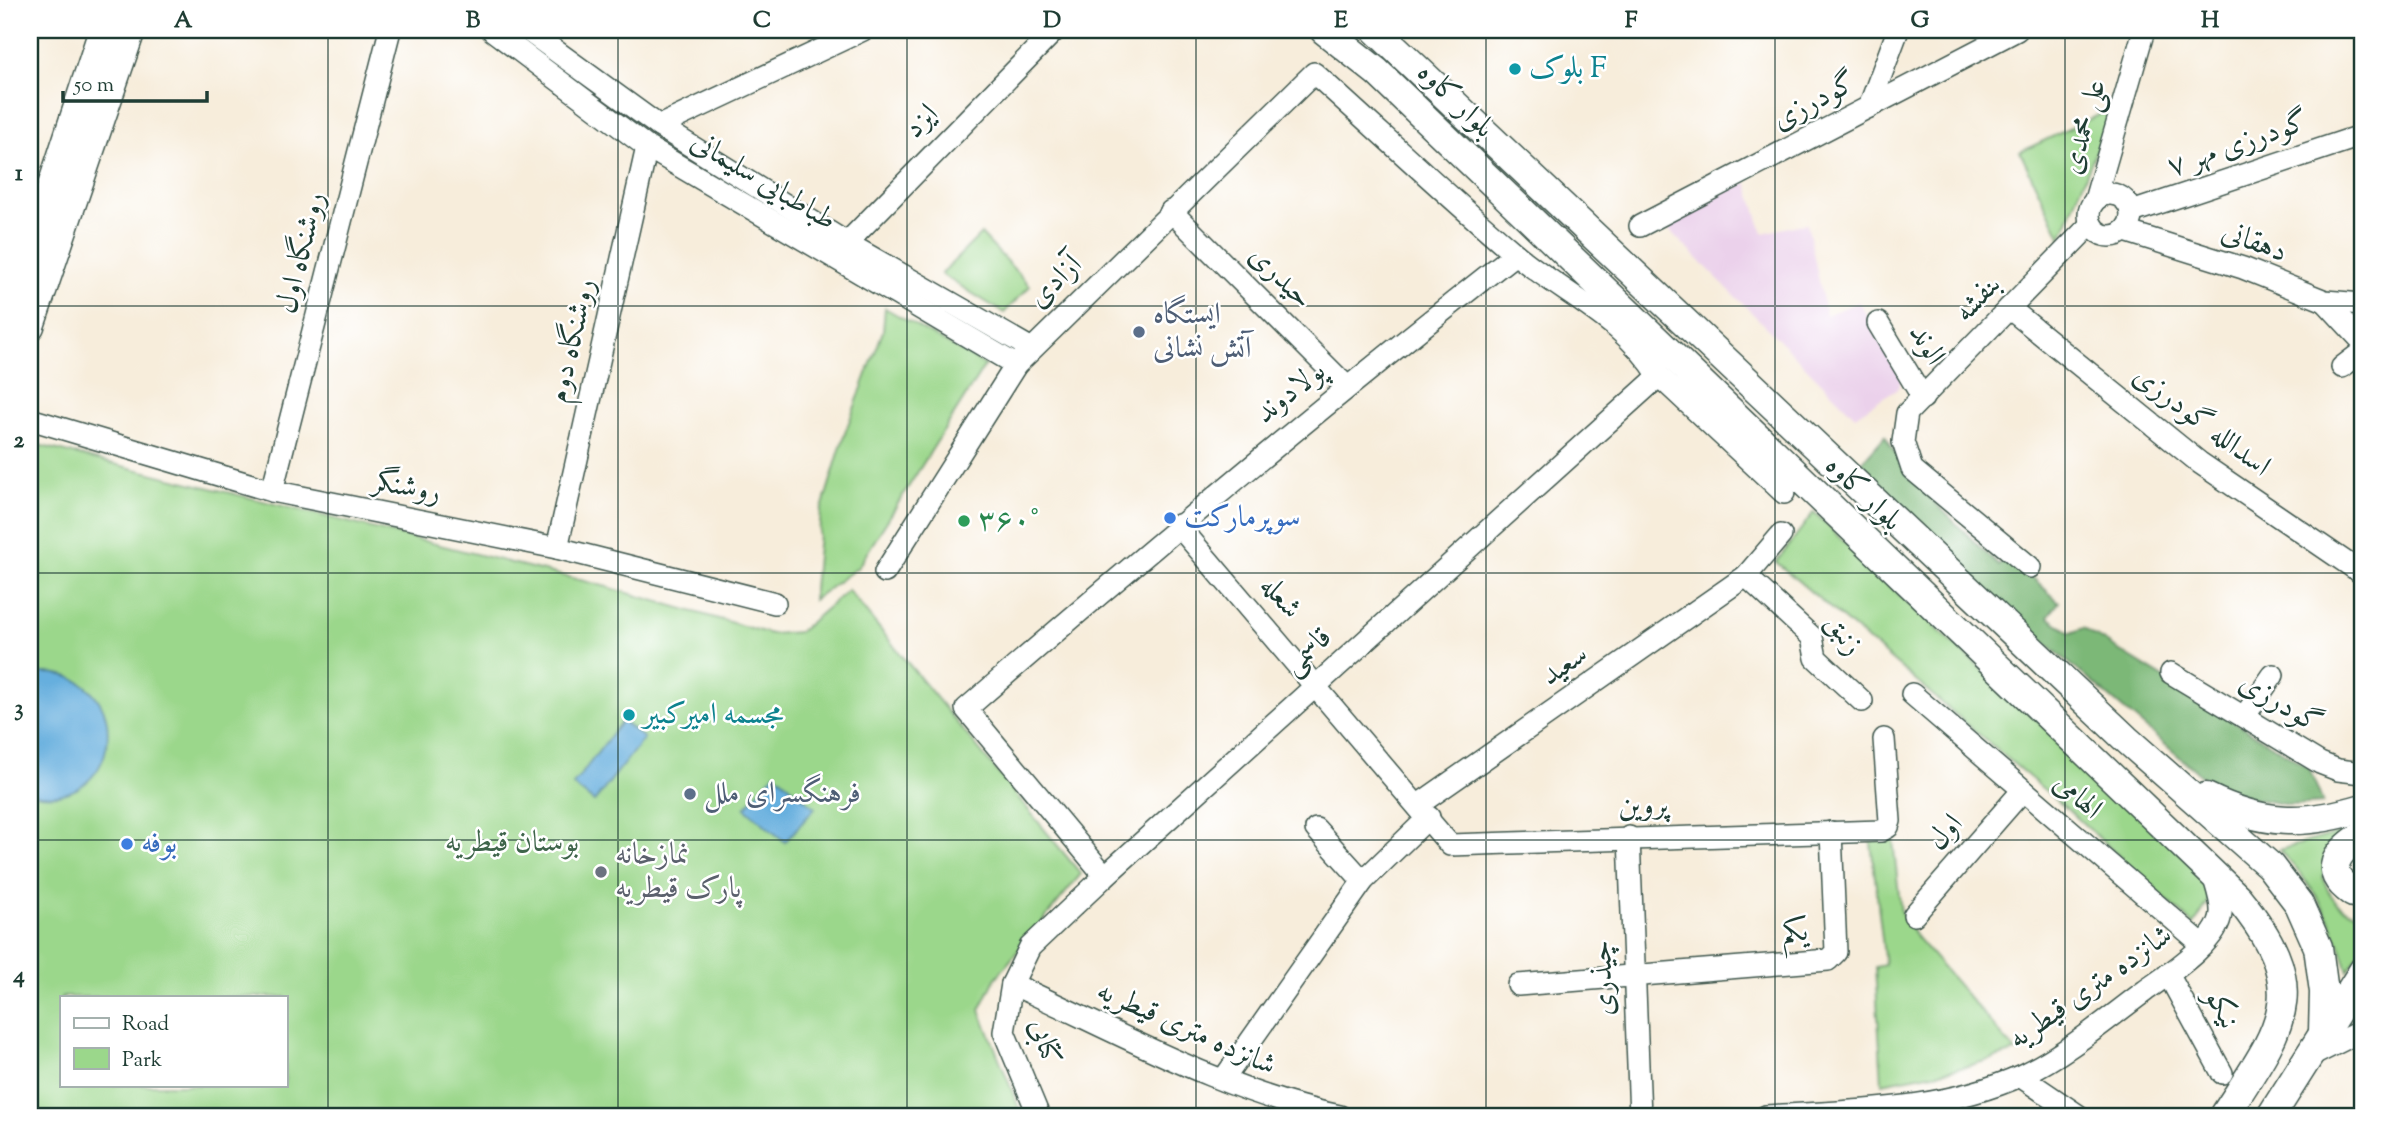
<svg xmlns="http://www.w3.org/2000/svg" width="2393" height="1146" font-family="'Sorts Mill Goudy',Amiri,serif">
  <rect width="100%" height="100%" fill="#fff"/>
  <filter id="ink" filterUnits="userSpaceOnUse"><feTurbulence type="fractalNoise" baseFrequency=".0143" numOctaves="2"/><feDisplacementMap in="SourceGraphic" scale="14" xChannelSelector="R" yChannelSelector="G"/><feConvolveMatrix kernelMatrix="1 2 1 2 8 2 1 2 1" color-interpolation-filters="sRGB"/></filter>
  <filter id="wash" filterUnits="userSpaceOnUse"><feTurbulence type="fractalNoise" baseFrequency=".00686" numOctaves="4" result="noise"/><feDisplacementMap in="SourceGraphic" scale="28" xChannelSelector="R" yChannelSelector="G"/><feGaussianBlur stdDeviation="1.57" result="paint"/><feColorMatrix in="noise" values="0 0 0 0 0 0 0 0 0 0 0 0 0 0 0 0 0 1.4 0 .05"/><feComposite in="paint" operator="in"/></filter>
  <g filter="url(#wash)">
    <rect width="100%" height="100%" fill="#f7eddb"/>
    <!-- built -->
    <path fill="#ebd1eb" d="M 1747,182 L 1763,233 L 1807,223 L 1826,315 L 1859,302 L 1902,377 L 1899,387 L 1855,416 L 1660,221 Z"/>
    <!-- green -->
    <g fill="#9bd78b" stroke="#5d8a60" stroke-width="2" fill-rule="evenodd">
      <path d="M 2113,108 L 2061,238 L 2020,152 Z"/>
      <path d="M 981,234 L 1030,286 L 1004,313 L 941,274 Z"/>
      <path d="M 885,308 L 985,365 L 858,567 L 813,600 L 821,512 L 845,433 L 883,331 Z"/>
      <path d="M 30,443 L 600,585 L 771,634 L 799,632 L 848,590 L 1081,874 L 995,979 L 980,1010 L 1022,1116 L 30,1116 ZM 61,997 L 285,997 L 285,1085 L 61,1085 Z"/>
      <path d="M 1814,512 L 1870,568 L 2140,813 L 2205,877 L 2208,902 L 2194,925 L 2074,815 L 1776,562 Z"/>
      <path d="M 2360,827 L 2331,853 L 2323,877 C 2329,898 2341,912 2363,913 L 2363,947 L 2348,971 C 2332,917 2318,891 2279,850 Z"/>
      <path d="M 1892,831 L 1901,913 L 1917,938 L 2016,1052 L 1961,1068 L 1882,1083 L 1875,967 L 1885,965 L 1870,834 Z"/>
    </g>
    <!-- forest -->
    <path fill="#7cb877" stroke="#4e7a56" stroke-width="2" d="M 1885,436 L 1910,478 L 1999,566 L 2008,555 L 2059,602 L 2048,617 L 2071,633 L 2083,628 L 2309,768 L 2323,803 L 2290,805 L 2249,798 L 2202,776 L 2034,633 L 1856,469 Z"/>
    <!-- water -->
    <g fill="#66afde" stroke="#427689" stroke-width="2">
      <path d="M 42,673 C 140,672 122,816 30,793 L 30,676 Z"/>
      <path d="M 622,721 L 644,738 L 594,802 L 573,785 Z"/>
      <path d="M 775,773 L 815,808 L 785,842 L 745,808 Z"/>
    </g>
  </g>
  <g filter="url(#ink)">
    <g fill="none" stroke-linecap="round" stroke-linejoin="round">
      <!-- minor casing -->
      <g stroke="#3f574d" stroke-width="24">
        <g id="minor">
          <path d="M 492,30 L 647,147 L 1016,365"/>
          <path d="M 527,30 L 659,126 L 845,242 L 1030,348"/>
          <path d="M 1869,107 L 1898,30"/>
          <path d="M 659,126 L 863,30"/>
          <circle cx="2110" cy="215" r="21"/>
          <path d="M 2095,200 L 2144,30"/>
          <path d="M 1171,211 L 1346,386"/>
          <path d="M 2132,212 L 2363,135"/>
          <path d="M 1640,226 L 2017,30"/>
          <path d="M 2125,231 L 2243,268 L 2325,301 L 2363,304"/>
          <path d="M 839,251 L 1055,30"/>
          <path d="M 2325,301 L 2363,342"/>
          <path d="M 2009,308 L 2200,463 L 2363,574"/>
          <path d="M 1878,323 L 1923,398"/>
          <path d="M 2342,367 L 2363,351"/>
          <path d="M 30,419 L 272,491 L 557,548 L 775,603"/>
          <path d="M 272,491 L 390,30"/>
          <path d="M 1178,525 L 1450,845 L 1881,831 L 1888,827 L 1890,821 L 1884,739"/>
          <path d="M 557,548 L 647,147"/>
          <path d="M 2030,567 L 1912,469 L 1903,442 L 1907,413 L 2091,224"/>
          <path d="M 885,572 L 1016,365 L 1314,73 C 1380,132 1445,194 1513,252 C 1561,293 1625,320 1659,376 L 1784,493"/>
          <path d="M 1746,576 L 1812,637 L 1816,658 L 1862,701"/>
          <path d="M 2171,673 L 2320,763 L 2338,770 L 2363,773"/>
          <path d="M 1912,694 L 2203,945"/>
          <path d="M 2244,717 L 2273,675"/>
          <path d="M 1418,805 L 1746,576 L 1781,535"/>
          <path d="M 1316,829 L 1363,881"/>
          <path d="M 1629,837 L 1640,1116"/>
          <path d="M 1105,876 L 966,709 C 1146,553 1327,401 1515,254"/>
          <path d="M 1914,915 L 2023,790"/>
          <path d="M 2168,974 L 2222,1073"/>
          <path d="M 1012,984 C 1118,1032 1225,1093 1340,1116"/>
          <path d="M 1518,985 L 1828,960 L 1836,952 L 1831,832"/>
          <path d="M 2307,1058 L 2363,1030"/>
          <path d="M 2020,1076 L 2079,1116"/>
          <path d="M 1223,1080 L 1363,881 L 1429,817"/>
          <path d="M 1039,1116 L 1004,1032 L 1012,984 L 1030,947 L 1105,876 L 1659,376"/>
          <path d="M 1766,1116 C 1850,1111 1944,1111 2022,1075 C 2066,1054 2106,1020 2145,991 C 2167,975 2219,942 2221,913 C 2222,900 2215,884 2212,871"/>
        </g>
      </g>
      <!-- major casing -->
      <g stroke="#3f574d" stroke-width="31">
        <g id="major">
          <path d="M 1324,30 L 1377,72 L 2238,898 C 2315,992 2281,1027 2224,1116"/>
          <path d="M 1376,30 L 2126,739 L 2270,866 L 2299,904 L 2318,947 L 2324,992 L 2323,1032"/>
          <path d="M 30,253 L 103,30"/>
          <path d="M 30,326 L 131,30"/>
          <path d="M 2206,797 C 2263,825 2303,826 2363,808"/>
          <path d="M 2363,835 C 2336,852 2321,871 2353,893 L 2363,892"/>
          <path d="M 2271,1116 L 2363,971"/>
        </g>
      </g>
      <!-- minor -->
      <use href="#minor" stroke="#fff" stroke-width="21"/>
      <!-- major -->
      <use href="#major" stroke="#fff" stroke-width="28"/>
    </g>
  </g>
  <!-- grid -->
  <path fill="none" stroke="#1f3d34" stroke-width="2" stroke-opacity="0.55" d="M 328,30 L 328,1116M 618,30 L 618,1116M 907,30 L 907,1116M 1196,30 L 1196,1116M 1486,30 L 1486,1116M 1775,30 L 1775,1116M 2065,30 L 2065,1116M 30,306 L 2363,306M 30,573 L 2363,573M 30,840 L 2363,840"/>
  <!-- markers -->
  <g fill="#0f9aa8" stroke="#fff" stroke-width="2.5">
    <circle cx="1515" cy="69" r="7"/>
    <circle cx="629" cy="715" r="7"/>
  </g>
  <g fill="#5c6f8a" stroke="#fff" stroke-width="2.5">
    <circle cx="1139" cy="332" r="7"/>
    <circle cx="690" cy="794" r="7"/>
  </g>
  <g fill="#3f7fe0" stroke="#fff" stroke-width="2.5">
    <circle cx="1170" cy="518" r="7"/>
    <circle cx="127" cy="844" r="7"/>
  </g>
  <circle fill="#2e9e5b" stroke="#fff" stroke-width="2.5" cx="964" cy="521" r="7"/>
  <circle fill="#6b7280" stroke="#fff" stroke-width="2.5" cx="601" cy="872" r="7"/>
  <g text-anchor="middle" dominant-baseline="central" stroke-width="5" stroke-linejoin="round" paint-order="stroke">
    <!-- culture labels -->
    <g font-size="30" fill="#0d838f" stroke="#fff" text-anchor="start">
      <text x="1529" y="69">بلوک F</text>
      <text x="643" y="715">مجسمه امیرکبیر</text>
    </g>
    <!-- street labels -->
    <g font-size="30" fill="#1f3d34" stroke="#fff">
      <text transform="translate(1455 101) rotate(44)">بلوار کاوه</text>
      <text transform="translate(1815 102) rotate(-28)">گودرزی</text>
      <text transform="translate(922 122) rotate(-45)">ایزد</text>
      <text transform="translate(2085 127) rotate(-74)">علی محمدی</text>
      <text transform="translate(2238 145) rotate(-19)">گودرزی مهر ۷</text>
      <text transform="translate(763 182) rotate(31)">طباطبایی سلیمانی</text>
      <text transform="translate(2254 243) rotate(20)">دهقانی</text>
      <text transform="translate(302 253) rotate(-76)">روشنگاه اول</text>
      <text transform="translate(1280 278) rotate(45)">حیدری</text>
      <text transform="translate(1056 282) rotate(-44)">آزادی</text>
      <text transform="translate(1978 299) rotate(-47)">بنفشه</text>
      <text transform="translate(573 341) rotate(-77)">روشنگاه دوم</text>
      <text transform="translate(1926 345) rotate(59)">الوند</text>
      <text transform="translate(1291 393) rotate(-39)">پولادوند</text>
      <text transform="translate(2201 422) rotate(37)">اسدالله گودرزی</text>
      <text transform="translate(407 488) rotate(11)">روشنگر</text>
      <text transform="translate(1863 494) rotate(44)">بلوار کاوه</text>
      <text transform="translate(1280 598) rotate(49)">شعله</text>
      <text transform="translate(1843 635) rotate(54)">زنبق</text>
      <text transform="translate(1308 652) rotate(-42)">قاسمی</text>
      <text transform="translate(1565 666) rotate(-35)">سعید</text>
      <text transform="translate(2280 704) rotate(31)">گودرزی</text>
      <text transform="translate(2077 797) rotate(41)">الهامی</text>
      <text transform="translate(1643 807) rotate(-2)">پروین</text>
      <text transform="translate(1946 833) rotate(-49)">اول</text>
      <text transform="translate(1795 933) rotate(-4)">یکم</text>
      <text transform="translate(1604 978) rotate(-92)">چیذری</text>
      <text transform="translate(2091 988) rotate(-35)">شانزده متری قیطریه</text>
      <text transform="translate(2221 1009) rotate(61)">نیکو</text>
      <text transform="translate(1186 1029) rotate(24)">شانزده متری قیطریه</text>
      <text transform="translate(1044 1042) rotate(73)">کتابی</text>
    </g>
    <!-- service labels -->
    <g font-size="30" fill="#4e5e75" stroke="#fff" text-anchor="start">
      <text x="1153" y="315">ایستگاه<tspan x="1153" dy="34">آتش نشانی</tspan></text>
      <text x="704" y="794">فرهنگسرای ملل</text>
    </g>
    <!-- shop labels -->
    <g font-size="30" fill="#366cbe" stroke="#fff" text-anchor="start">
      <text x="1184" y="518">سوپرمارکت</text>
      <text x="141" y="844">بوفه</text>
    </g>
    <!-- leisure labels -->
    <g font-size="30" fill="#27864d" stroke="#fff" text-anchor="start">
      <text x="978" y="521">۳۶۰°</text>
    </g>
    <!-- park labels -->
    <g font-size="30" fill="#3e644a" stroke="#fff">
      <text x="512" y="843">بوستان قیطریه</text>
    </g>
    <!-- worship labels -->
    <g font-size="30" fill="#5b616d" stroke="#fff" text-anchor="start">
      <text x="615" y="855">نمازخانه<tspan x="615" dy="34">پارک قیطریه</tspan></text>
    </g>
  </g>
  <!-- margin -->
  <rect width="2393" height="1146" fill="none" stroke="#fff" stroke-width="77"/>
  <!-- legend -->
  <rect x="60" y="996" width="228" height="91" fill="#ffffff" stroke="#a5b1ae" stroke-width="2"/>
  <rect x="74" y="1018" width="35" height="10" fill="#ffffff" stroke="#a5b1ae" stroke-width="2"/>
  <text x="122" y="1030" font-size="21" fill="#1f3d34">Road</text>
  <rect x="74" y="1048" width="35" height="21" fill="#9bd78b" stroke="#a5b1ae" stroke-width="2"/>
  <text x="122" y="1066" font-size="21" fill="#1f3d34">Park</text>
  <!-- scale -->
  <path d="M63 91v10h144v-10" fill="none" stroke="#1f3d34" stroke-width="3.5"/>
  <text x="74" y="91" font-size="21" fill="#1f3d34" stroke="#ffffff" stroke-width="5" paint-order="stroke">50 m</text>
  <rect x="38" y="38" width="2316" height="1070" fill="none" stroke="#1f3d34" stroke-width="2.5"/>
  <g font-size="23" text-anchor="middle" font-weight="bold" fill="#1f3d34">
    <text x="183" y="27">A</text>
    <text x="473" y="27">B</text>
    <text x="762" y="27">C</text>
    <text x="1052" y="27">D</text>
    <text x="1341" y="27">E</text>
    <text x="1631" y="27">F</text>
    <text x="1920" y="27">G</text>
    <text x="2210" y="27">H</text>
    <text x="19" y="180">1</text>
    <text x="19" y="447">2</text>
    <text x="19" y="715">3</text>
    <text x="19" y="982">4</text>
  </g>
</svg>
